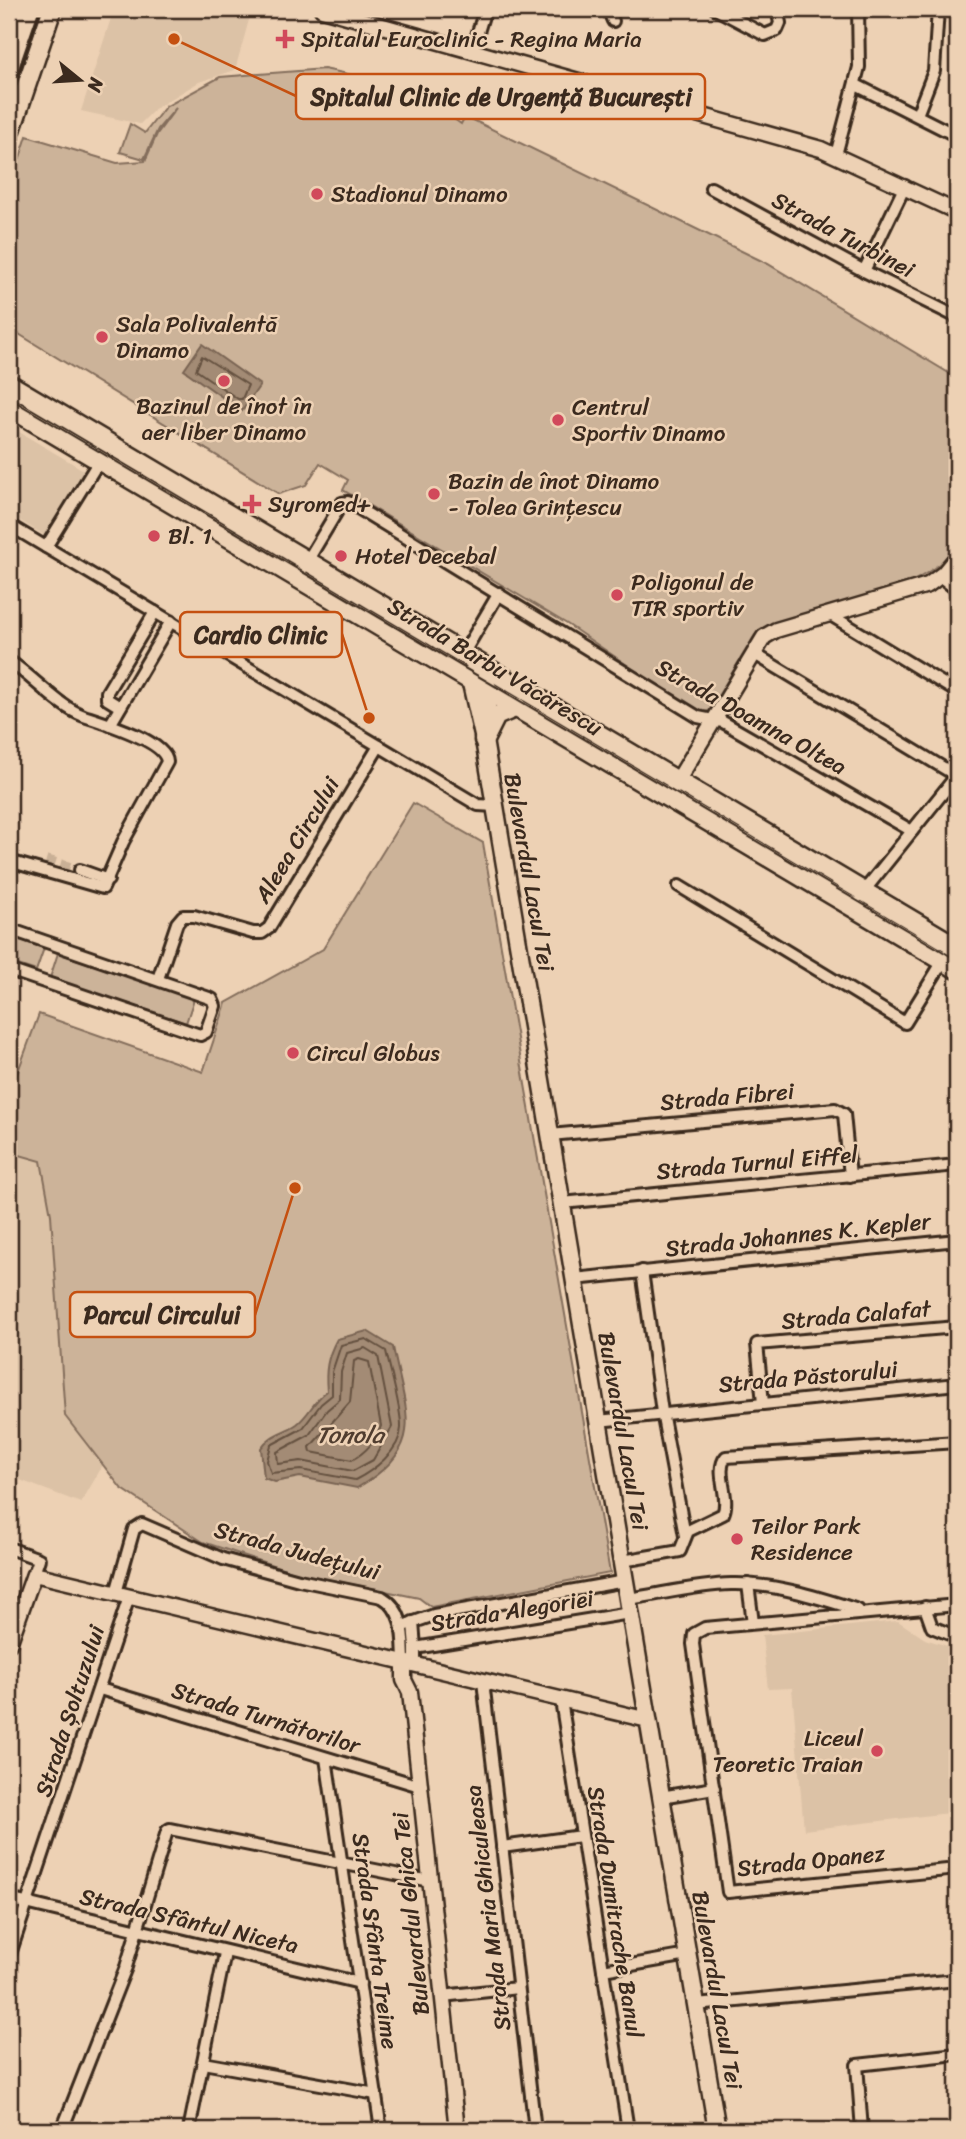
<svg xmlns="http://www.w3.org/2000/svg" width="966" height="2139" font-family="Sriracha,sans-serif">
  <rect width="100%" height="100%" fill="#edd1b4"/>
  <filter id="ink" filterUnits="userSpaceOnUse"><feTurbulence type="fractalNoise" baseFrequency=".0143" numOctaves="2"/><feDisplacementMap in="SourceGraphic" scale="14" xChannelSelector="R" yChannelSelector="G"/><feConvolveMatrix kernelMatrix="1 2 1 2 8 2 1 2 1" color-interpolation-filters="sRGB"/></filter>
  <g filter="url(#ink)">
    <!-- built -->
    <g fill="#dcc2a6">
      <path d="M 114,9 L 252,9 L 235,70 L 199,82 L 156,108 L 140,124 L 81,111 Z"/>
      <path d="M 9,426 L 87,472 L 47,537 L 9,514 Z"/>
      <path d="M 9,1152 L 41,1161 L 51,1215 L 65,1416 L 103,1465 L 81,1503 L 12,1477 L 9,1484 Z"/>
      <path d="M 898,1621 L 925,1639 L 957,1649 L 957,1812 L 804,1830 L 792,1688 L 768,1689 L 762,1635 Z"/>
    </g>
    <!-- green -->
    <g fill="#ccb399" stroke="#846e5c" stroke-width="2">
      <path d="M 324,69 C 372,78 422,94 461,124 L 465,116 L 768,264 L 957,378 L 957,546 C 912,603 826,601 763,628 L 755,635 L 709,711 L 699,714 L 567,624 L 343,490 L 348,480 L 320,463 L 306,485 L 279,494 L 9,328 L 9,191 L 27,136 L 117,163 L 145,161 L 157,134 L 176,108 L 158,129 L 144,159 L 120,152 L 130,124 L 145,133 L 165,107 L 220,77 Z"/>
      <path d="M 413,803 L 483,843 L 610,1573 L 431,1607 L 419,1598 L 297,1573 L 203,1542 L 121,1488 L 65,1416 L 51,1215 L 41,1161 L 9,1152 L 9,1096 L 39,1014 L 203,1072 L 226,1003 L 323,949 Z"/>
      <path d="M 9,936 L 44,948 L 36,971 L 9,962 Z"/>
      <path d="M 58,953 L 194,999 L 186,1023 L 50,978 Z"/>
    </g>
    <!-- water -->
    <g fill="#a38b74" stroke="#796452" stroke-width="2">
      <path d="M 202,344 L 260,385 L 242,411 L 184,370 Z"/>
      <path d="M 367,1331 L 393,1347 C 406,1415 428,1446 357,1488 L 300,1477 L 275,1482 L 264,1478 L 261,1448 C 270,1434 284,1433 297,1424 C 309,1415 314,1400 327,1391 C 325,1371 327,1357 337,1339 Z"/>
    </g>
    <g fill="none" stroke-linecap="round" stroke-linejoin="round">
      <!-- shore -->
      <g stroke="#655140" stroke-width="2">
        <path d="M 202,356 L 248,385 L 242,399 L 238,399 L 196,370 Z"/>
        <path d="M 366,1339 L 386,1351 C 390,1370 402,1411 401,1428 C 400,1451 373,1471 355,1480 L 301,1470 L 271,1473 L 267,1461 L 271,1445 L 303,1428 L 321,1404 L 332,1395 L 332,1372 L 341,1345 Z"/>
        <path d="M 365,1348 L 378,1356 L 392,1427 L 373,1460 L 353,1471 L 301,1461 L 278,1464 L 277,1452 L 309,1435 L 327,1410 L 340,1399 L 341,1372 L 347,1353 Z"/>
        <path d="M 359,1359 L 369,1362 L 381,1426 C 376,1441 366,1452 352,1460 L 311,1452 L 310,1447 L 350,1402 L 354,1361 Z"/>
      </g>
      <!-- minor-tunnel -->
      <path stroke="#c9b096" stroke-width="10" stroke-dasharray="10 5" stroke-linecap="butt" d="M 46,860 L 80,870"/>
      <!-- minor casing -->
      <g stroke="#3b2a1e" stroke-width="16">
        <g id="minor">
          <path d="M 608,9 L 613,21"/>
          <path d="M 716,9 L 765,35 L 777,30 L 780,23 L 777,9"/>
          <path d="M 472,52 L 485,9"/>
          <path d="M 856,85 L 957,136"/>
          <path d="M 917,115 L 934,71 L 938,9"/>
          <path d="M 836,155 L 859,67 L 858,9"/>
          <path d="M 711,188 L 864,271 L 957,317"/>
          <path d="M 864,271 L 905,186"/>
          <path d="M 9,525 L 478,805 L 495,806"/>
          <path d="M 46,547 L 99,461"/>
          <path d="M 941,577 L 957,590"/>
          <path d="M 297,578 L 342,503 L 348,502 L 698,717 L 723,722 L 912,831"/>
          <path d="M 829,614 L 957,692"/>
          <path d="M 753,653 L 957,776"/>
          <path d="M 463,654 L 499,593"/>
          <path d="M 9,661 C 32,676 59,707 84,716 C 102,722 166,741 167,762 L 123,842 L 103,888 L 9,861"/>
          <path d="M 120,707 L 107,699 L 107,692 L 155,612"/>
          <path d="M 110,725 L 171,621"/>
          <path d="M 80,870 L 108,880"/>
          <path d="M 679,886 L 905,1023 L 956,940"/>
          <path d="M 860,896 L 957,775"/>
          <path d="M 9,929 L 212,999 L 215,1006 L 206,1032 L 200,1035 L 9,970"/>
          <path d="M 158,979 L 177,923 L 183,916 L 194,916 L 253,933 L 262,933 L 269,928 L 379,746"/>
          <path d="M 550,1135 L 835,1109 L 844,1114 L 850,1176"/>
          <path d="M 562,1203 L 957,1165"/>
          <path d="M 642,1271 L 662,1412 L 685,1536"/>
          <path d="M 574,1279 L 957,1240"/>
          <path d="M 763,1403 L 757,1344 L 957,1327"/>
          <path d="M 598,1421 L 957,1384"/>
          <path d="M 9,1548 L 39,1559 L 34,1574"/>
          <path d="M 622,1561 L 680,1551 L 688,1531 L 723,1514 C 731,1497 714,1471 726,1457 L 957,1442"/>
          <path d="M 748,1584 L 753,1623"/>
          <path d="M 116,1593 L 134,1529 L 142,1524 L 223,1559 L 299,1580 L 382,1597 C 405,1610 403,1638 404,1662"/>
          <path d="M 628,1599 C 662,1594 697,1585 731,1584 C 774,1583 817,1597 858,1610"/>
          <path d="M 957,1605 L 705,1628 L 694,1634 L 693,1644 L 728,1892 L 957,1869"/>
          <path d="M 925,1607 L 932,1627 L 957,1637"/>
          <path d="M 413,1622 L 415,1648"/>
          <path d="M 403,1626 L 434,1615 L 625,1581"/>
          <path d="M 415,1664 L 415,1648 L 630,1613"/>
          <path d="M 483,1681 L 535,2130"/>
          <path d="M 100,1689 L 420,1786"/>
          <path d="M 561,1700 L 628,2130"/>
          <path d="M 326,1758 L 381,2130"/>
          <path d="M 661,1797 L 714,1788"/>
          <path d="M 502,1847 L 581,1836"/>
          <path d="M 9,1899 L 360,1983"/>
          <path d="M 9,1957 L 129,1597"/>
          <path d="M 603,1970 L 688,1955"/>
          <path d="M 442,1996 L 518,1988"/>
          <path d="M 696,2005 L 957,1980"/>
          <path d="M 203,2063 L 376,2094"/>
          <path d="M 62,2130 L 126,1967 L 167,1831 L 170,1829 L 430,1881"/>
          <path d="M 121,2130 L 123,2130"/>
          <path d="M 189,2130 L 225,1953"/>
          <path d="M 862,2130 L 857,2065 L 957,2054"/>
        </g>
      </g>
      <!-- tertiary casing -->
      <g stroke="#3b2a1e" stroke-width="19">
        <g id="tertiary">
          <path d="M 322,9 L 821,149 L 957,212"/>
          <path d="M 672,790 L 764,637 L 776,630 L 928,585 L 944,573 L 957,557"/>
          <path d="M 9,1644 L 34,1574 L 648,1720"/>
          <path d="M 404,1662 L 404,1680 L 410,1692 L 457,2130"/>
        </g>
      </g>
      <!-- secondary casing -->
      <g stroke="#3b2a1e" stroke-width="21">
        <path id="secondary" d="M 484,734 L 489,690 L 477,662 L 470,679 L 484,740 L 717,2130"/>
      </g>
      <!-- primary casing -->
      <g stroke="#3b2a1e" stroke-width="23">
        <g id="primary">
          <path d="M 9,67 L 29,9"/>
          <path d="M 9,136 L 52,9"/>
          <path d="M 9,384 L 957,947"/>
          <path d="M 9,407 L 957,969"/>
          <path d="M 484,740 L 496,716 L 517,707"/>
        </g>
      </g>
      <!-- minor -->
      <use href="#minor" stroke="#edd1b4" stroke-width="10"/>
      <!-- tertiary -->
      <use href="#tertiary" stroke="#edd1b4" stroke-width="14"/>
      <!-- secondary -->
      <use href="#secondary" stroke="#edd1b4" stroke-width="16"/>
      <!-- primary -->
      <use href="#primary" stroke="#edd1b4" stroke-width="18"/>
      <!-- tram -->
      <g stroke="#3b2a1e" stroke-width="2">
        <path d="M 9,107 L 42,9"/>
        <path d="M 9,398 L 957,960"/>
      </g>
    </g>
  </g>
  <!-- markers -->
  <g fill="#d1495b" stroke="#edd1b4" stroke-width="2.5">
    <path d="M281.5 28.5h7v7h7v7h-7v7h-7v-7h-7v-7h7z"/>
    <circle cx="317" cy="194" r="7"/>
    <circle cx="102" cy="337" r="7"/>
    <circle cx="224" cy="381" r="7"/>
    <circle cx="558" cy="420" r="7"/>
    <circle cx="434" cy="494" r="7"/>
    <path d="M248.5 493.5h7v7h7v7h-7v7h-7v-7h-7v-7h7z"/>
    <circle cx="154" cy="536" r="7"/>
    <circle cx="341" cy="556" r="7"/>
    <circle cx="617" cy="595" r="7"/>
    <circle cx="293" cy="1053" r="7"/>
    <circle cx="737" cy="1539" r="7"/>
    <circle cx="877" cy="1751" r="7"/>
  </g>
  <g text-anchor="middle" dominant-baseline="central" stroke-width="5" stroke-linejoin="round" paint-order="stroke">
    <!-- poi labels -->
    <g font-size="23" fill="#3b2a1e" stroke="#edd1b4" text-anchor="start">
      <text x="301" y="39">Spitalul Euroclinic - Regina Maria</text>
      <text x="331" y="194">Stadionul Dinamo</text>
      <text x="116" y="324">Sala Polivalentă<tspan x="116" dy="26">Dinamo</tspan></text>
      <text x="224" y="406" text-anchor="middle">Bazinul de înot în<tspan x="224" dy="26">aer liber Dinamo</tspan></text>
      <text x="572" y="407">Centrul<tspan x="572" dy="26">Sportiv Dinamo</tspan></text>
      <text x="448" y="481">Bazin de înot Dinamo<tspan x="448" dy="26">- Tolea Grințescu</tspan></text>
      <text x="268" y="504">Syromed+</text>
      <text x="168" y="536">Bl. 1</text>
      <text x="355" y="556">Hotel Decebal</text>
      <text x="631" y="582">Poligonul de<tspan x="631" dy="26">TIR sportiv</tspan></text>
      <text x="307" y="1053">Circul Globus</text>
      <text x="751" y="1526">Teilor Park<tspan x="751" dy="26">Residence</tspan></text>
      <text x="863" y="1738" text-anchor="end">Liceul<tspan x="863" dy="26">Teoretic Traian</tspan></text>
    </g>
    <!-- street labels -->
    <g font-size="23" fill="#3b2a1e" stroke="#edd1b4">
      <text transform="translate(843 235) rotate(28)">Strada Turbinei</text>
      <text transform="translate(495 667) rotate(31)">Strada Barbu Văcărescu</text>
      <text transform="translate(751 717) rotate(29)">Strada Doamna Oltea</text>
      <text transform="translate(297 840) rotate(-59)">Aleea Circului</text>
      <text transform="translate(529 872) rotate(80)">Bulevardul Lacul Tei</text>
      <text transform="translate(727 1097) rotate(-5)">Strada Fibrei</text>
      <text transform="translate(757 1163) rotate(-5)">Strada Turnul Eiffel</text>
      <text transform="translate(798 1235) rotate(-6)">Strada Johannes K. Kepler</text>
      <text transform="translate(856 1315) rotate(-5)">Strada Calafat</text>
      <text transform="translate(808 1377) rotate(-5)">Strada Păstorului</text>
      <text transform="translate(623 1431) rotate(80)">Bulevardul Lacul Tei</text>
      <text transform="translate(297 1551) rotate(15)">Strada Județului</text>
      <text transform="translate(512 1611) rotate(-9)">Strada Alegoriei</text>
      <text transform="translate(70 1711) rotate(-72)">Strada Șoltuzului</text>
      <text transform="translate(266 1718) rotate(17)">Strada Turnătorilor</text>
      <text transform="translate(811 1861) rotate(-6)">Strada Opanez</text>
      <text transform="translate(488 1908) rotate(-97)">Strada Maria Ghiculeasa</text>
      <text transform="translate(615 1912) rotate(81)">Strada Dumitrache Banul</text>
      <text transform="translate(411 1914) rotate(-96)">Bulevardul Ghica Tei</text>
      <text transform="translate(189 1921) rotate(13)">Strada Sfântul Niceta</text>
      <text transform="translate(375 1941) rotate(82)">Strada Sfânta Treime</text>
      <text transform="translate(717 1990) rotate(80)">Bulevardul Lacul Tei</text>
    </g>
    <!-- water labels -->
    <g font-size="24" font-style="italic" fill="#503d2f" stroke="#edd1b4">
      <text x="350" y="1435">Tonola</text>
    </g>
  </g>
  <!-- callouts -->
  <path fill="none" stroke="#c55010" stroke-width="2.5" d="M174 39L296 96M369 718L342 634M295 1188L255 1315"/>
  <g fill="#c55010" stroke="#edd1b4" stroke-width="2.5">
    <circle cx="174" cy="39" r="7"/>
    <circle cx="369" cy="718" r="7"/>
    <circle cx="295" cy="1188" r="7"/>
  </g>
  <g fill="#edd1b4" stroke="#c55010" stroke-width="2.5">
    <rect x="296" y="74" width="409" height="45" rx="7"/>
    <rect x="180" y="612" width="162" height="45" rx="7"/>
    <rect x="70" y="1292" width="185" height="45" rx="7"/>
  </g>
  <g font-size="24" text-anchor="middle" font-weight="bold" fill="#3b2a1e">
    <text x="501" y="105">Spitalul Clinic de Urgență București</text>
    <text x="261" y="643">Cardio Clinic</text>
    <text x="162" y="1323">Parcul Circului</text>
  </g>
  <!-- margin -->
  <rect width="966" height="2139" fill="none" stroke="#edd1b4" stroke-width="35"/>
  <rect x="18" y="18" width="931" height="2104" fill="none" stroke="#3b2a1e" stroke-width="2.5" filter="url(#ink)"/>
  <!-- north arrow -->
  <g transform="translate(80 80) rotate(108)" stroke="#edd1b4" stroke-width="5" paint-order="stroke">
  <path d="M0-5L12 26L0 18L-12 26Z" fill="#3b2a1e"/>
  <text y="-10" font-size="19" font-weight="bold" text-anchor="middle" fill="#3b2a1e">N</text>
  </g>
</svg>
